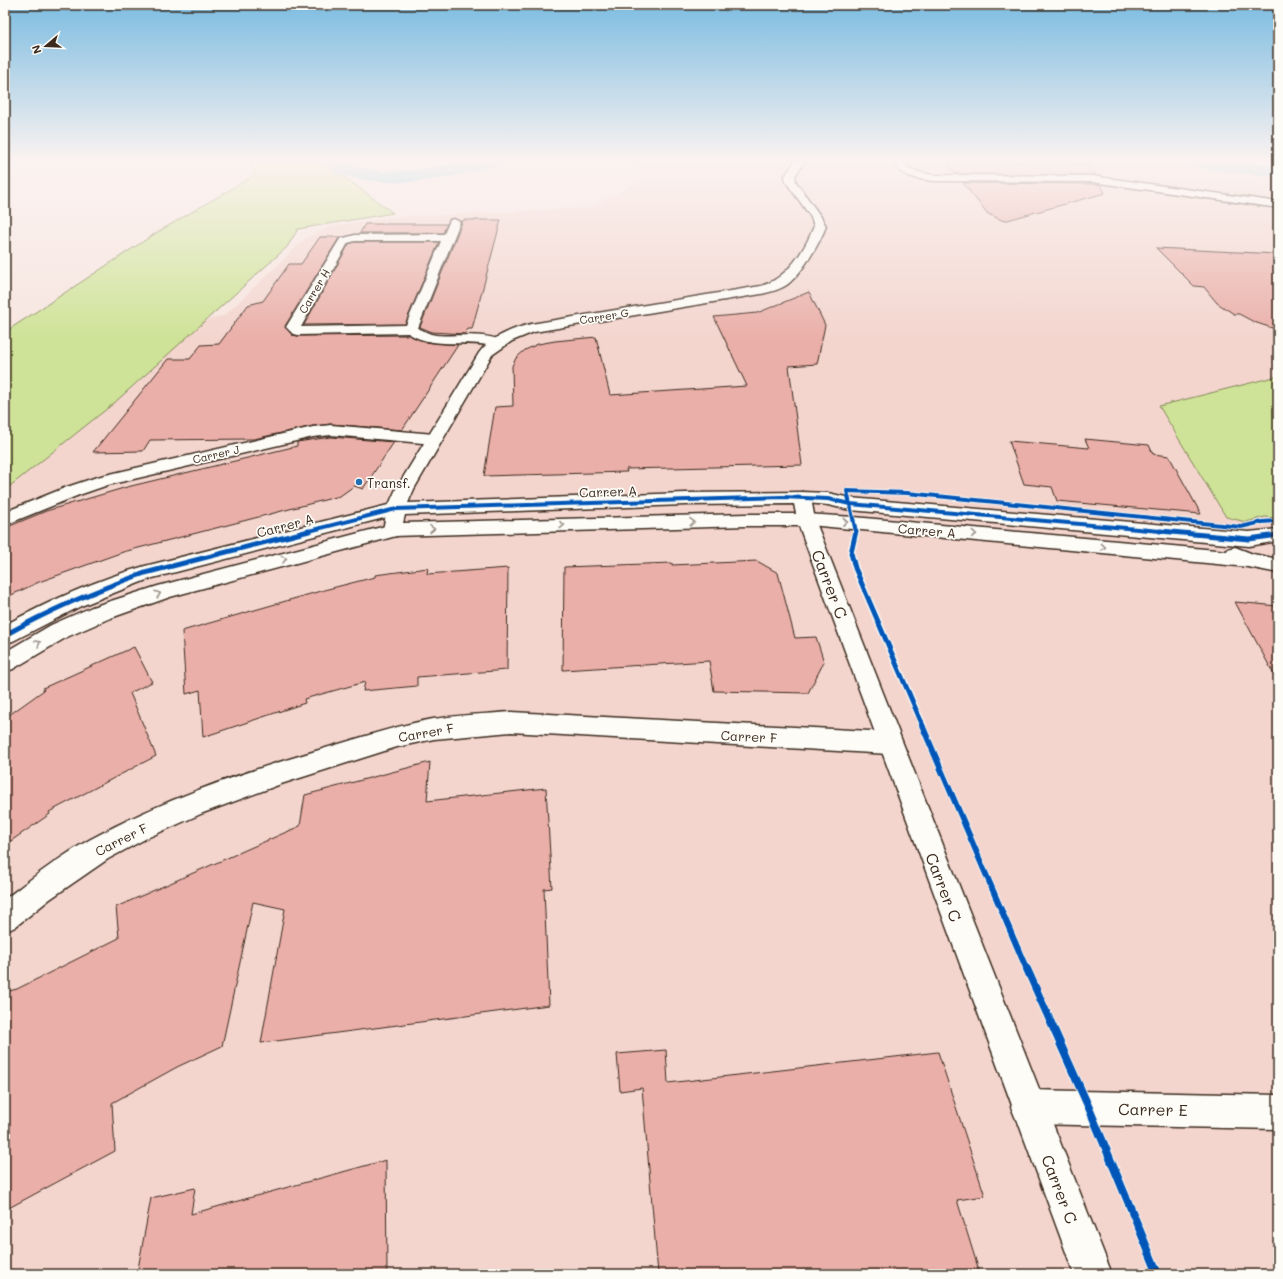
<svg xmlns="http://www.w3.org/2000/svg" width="1283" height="1279" font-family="Mali,sans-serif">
  <rect width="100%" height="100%" fill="#f7e5df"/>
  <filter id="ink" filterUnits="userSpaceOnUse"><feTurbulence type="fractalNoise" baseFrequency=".025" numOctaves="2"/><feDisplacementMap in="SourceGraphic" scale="8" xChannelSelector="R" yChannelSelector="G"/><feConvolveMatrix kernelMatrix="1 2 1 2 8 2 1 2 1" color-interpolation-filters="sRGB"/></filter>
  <g filter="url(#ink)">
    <!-- built -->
    <path fill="#f3d5ce" d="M 620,161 L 1143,161 L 1278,176 L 1278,1274 L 5,1274 L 5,476 L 182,327 L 225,315 L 307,237 L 332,226 L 393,217 L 590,208 L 652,174 L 619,162 Z"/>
    <!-- green -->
    <g fill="#cee397" stroke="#84865a">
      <path d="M 250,161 L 317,161 L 343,176 L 393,213 L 298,229 L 287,247 L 113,404 L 5,490 L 5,332 L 156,233 L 255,175 Z"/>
      <path d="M 1278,376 L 1278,518 L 1265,517 L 1246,522 L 1226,517 L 1159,406 Z"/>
    </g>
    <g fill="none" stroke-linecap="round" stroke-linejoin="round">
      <!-- river -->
      <g fill="#7ac9d7" fill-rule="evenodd">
        <path d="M 324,161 L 347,161 L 353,166 L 383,171 L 415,170 L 468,161 L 504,161 L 501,165 C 455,177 409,188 361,179 C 346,177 334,174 324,161 Z"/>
        <path d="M 1176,161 L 1242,161 L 1278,165 L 1278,177 L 1186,167 L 1179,165 Z"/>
      </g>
    </g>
    <!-- building -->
    <g fill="#eaafa8" stroke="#3b2a1e">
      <path d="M 946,161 L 1062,161 L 1091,165 L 1096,175 L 956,174 Z"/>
      <path d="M 963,183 L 1092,184 L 1101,185 L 1105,193 L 1004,221 L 988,214 Z"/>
      <path d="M 463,220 L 501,220 L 472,329 L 468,329 L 465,334 L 432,332 L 420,327 Z"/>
      <path d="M 365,224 L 447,224 L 443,233 L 360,233 Z"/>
      <path d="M 320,237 L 343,237 L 339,238 L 285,326 L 292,335 L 298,336 L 408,335 L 426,342 L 458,345 L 402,430 L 331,424 L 313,426 L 254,439 L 150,440 L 143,451 L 93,452 L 168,359 L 190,359 L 201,345 L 219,344 L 248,305 L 263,301 L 289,264 L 301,264 Z"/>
      <path d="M 355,242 L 439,242 L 405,324 L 304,325 L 349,244 Z"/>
      <path d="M 1156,248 L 1278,254 L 1278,330 L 1254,322 L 1239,314 L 1234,314 L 1217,303 L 1204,287 L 1194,286 Z"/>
      <path d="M 809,292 L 825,325 L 817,364 L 789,366 L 802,465 L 626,469 L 627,472 L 484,476 L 495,407 L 513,406 L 512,366 L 516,358 L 525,350 L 538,344 L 555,341 L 596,337 L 610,395 L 747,386 L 714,317 L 757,313 Z"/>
      <path d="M 331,437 L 394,442 L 363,489 L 354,486 L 340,496 L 123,552 L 39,582 L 5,598 L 5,528 L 46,511 L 127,487 L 297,446 L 297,442 Z"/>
      <path d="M 1085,439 L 1149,445 L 1153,454 L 1169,456 L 1201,514 L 1057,501 L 1052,487 L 1024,484 L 1009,441 L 1089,448 Z"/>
      <path d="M 757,561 L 778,573 L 795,638 L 816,637 L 824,662 L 808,693 L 714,691 L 709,661 L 563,670 L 564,567 L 672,563 L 672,565 Z"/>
      <path d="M 428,568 L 427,574 L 508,568 L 507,670 L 417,677 L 417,686 L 363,691 L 365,682 L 304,699 L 305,703 L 203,737 L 200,690 L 186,694 L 182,631 L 324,590 L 375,577 L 375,575 Z"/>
      <path d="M 1235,602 L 1278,606 L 1278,682 Z"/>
      <path d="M 134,647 L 152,682 L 130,693 L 156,756 L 49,812 L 50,814 L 5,845 L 5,718 L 44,690 L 43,688 Z"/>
      <path d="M 430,762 L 427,801 L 546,788 L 552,888 L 544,889 L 549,1005 L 261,1043 L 285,909 L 253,902 L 222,1046 L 177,1067 L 112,1103 L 115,1151 L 5,1210 L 5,992 L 17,989 L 119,938 L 116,907 L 300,826 L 305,795 Z"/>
      <path d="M 666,1050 L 668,1083 L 938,1052 L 985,1196 L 957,1200 L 980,1274 L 658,1274 L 642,1088 L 620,1091 L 617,1054 Z"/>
      <path d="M 386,1160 L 387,1274 L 137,1274 L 151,1198 L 195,1188 L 191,1214 Z"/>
    </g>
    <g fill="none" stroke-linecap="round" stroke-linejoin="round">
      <!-- street casing -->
      <g stroke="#3b2a1e" stroke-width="3">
        <g id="street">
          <path d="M 454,219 L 460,222 L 418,328 C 424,331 429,334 436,335 C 451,337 495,331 504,344 L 502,347 C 496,349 493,346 487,345 C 460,340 432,349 408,333 L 298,335 L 293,334 L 286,327 L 340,239 L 355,235 L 444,234 L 450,220 ZM 355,241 L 441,241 L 406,325 L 301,327 L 348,243 Z"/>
          <path d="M 331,425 L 434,434 L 440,435 L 442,439 L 440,443 L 434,444 L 331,435 L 313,437 L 108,485 L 79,495 L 5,525 L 5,512 L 67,487 L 97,477 L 313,427 Z"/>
          <path d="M 802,492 L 828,493 L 850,498 L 1249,532 L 1278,529 L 1278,541 L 1249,546 L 850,510 L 828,505 L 796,502 L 793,498 L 796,494 Z"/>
          <path d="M 396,503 L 403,505 L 405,509 L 403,513 L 149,579 L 81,606 L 13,641 L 5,643 L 5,625 C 49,601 96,580 145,566 Z"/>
          <path d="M 806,514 L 854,517 L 1227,551 L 1228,549 L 1235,547 L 1253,554 L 1278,559 L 1278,573 L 1248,567 L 799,524 L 797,520 L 799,516 Z"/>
          <path d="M 393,524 L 400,525 L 403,530 L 400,535 L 170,597 L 108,619 L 67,637 L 13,669 L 5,672 L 5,652 L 51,625 L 92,607 L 158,586 Z"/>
          <path d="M 511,712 L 889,732 L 898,735 L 901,743 L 898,751 L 889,754 L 511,732 L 434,739 L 397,747 L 281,784 L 203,813 L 147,838 L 108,859 L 50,899 L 15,927 L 5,932 L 5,899 C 32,878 60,857 89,840 C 161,800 241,773 319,750 C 357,739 394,726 433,719 C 458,715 485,714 511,712 Z"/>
          <path d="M 1028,1090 L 1278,1095 L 1278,1129 L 1028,1124 L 1016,1119 L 1011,1107 L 1016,1095 Z"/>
        </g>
      </g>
      <!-- secondary casing -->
      <g stroke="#3b2a1e" stroke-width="3">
        <g id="secondary">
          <path d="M 795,161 L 805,161 L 795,176 L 796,182 L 821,217 L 826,226 C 820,243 802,273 788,284 C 780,290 770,292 761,294 L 534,332 L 512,341 L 492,355 L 414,489 L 408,503 L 685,493 L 802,492 L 808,494 L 811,498 L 815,520 L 1112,1274 L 1074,1274 L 799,526 L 746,526 L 393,536 L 386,535 L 383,530 L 387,509 L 396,489 L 479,353 C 489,338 514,328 531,324 L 761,286 C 787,279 805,250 814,226 L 811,217 L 786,182 L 785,176 ZM 794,504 L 796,514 L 746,514 L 403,523 L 405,515 L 685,505 Z"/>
          <path d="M 897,161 L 907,161 L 907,167 C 915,172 924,173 933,175 L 1092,176 L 1278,202 L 1278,208 L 1092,182 L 933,181 C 921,179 906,178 897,168 Z"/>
        </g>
      </g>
      <!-- path-far2 -->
      <path stroke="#3b2a1e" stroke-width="2.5" stroke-dasharray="4 3" stroke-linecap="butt" d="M 854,542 L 851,553 L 855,568 L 923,726"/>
      <!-- path-far1 -->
      <path stroke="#3b2a1e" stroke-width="3" stroke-dasharray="5 3.5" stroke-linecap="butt" d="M 922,725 L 1027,970"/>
      <!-- path -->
      <g stroke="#3b2a1e" stroke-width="4" stroke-dasharray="6 4.5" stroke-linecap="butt">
        <path d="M 1027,969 L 1075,1078"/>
        <path d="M 1101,1138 L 1158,1274"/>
      </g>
      <!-- street -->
      <use href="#street" fill="#fdfcf7" fill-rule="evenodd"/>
      <!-- secondary -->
      <use href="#secondary" fill="#fdfcf7" fill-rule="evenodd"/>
      <!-- cycleway-far3 casing -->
      <g stroke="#fdfcf7" stroke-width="6">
        <g id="cycleway-far3">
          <path d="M 305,532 L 396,509 L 782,497 L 828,499 L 850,504 L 1172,532"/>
          <path d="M 856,532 L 847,491 L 907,493 L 1241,527 L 1262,522 L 1278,521"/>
        </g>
      </g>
      <!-- cycleway-far2 casing -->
      <g stroke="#fdfcf7" stroke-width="8">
        <g id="cycleway-far2">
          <path d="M 856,531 L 851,553 L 855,568 L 923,726"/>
          <path d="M 1160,531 L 1249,539 L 1278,535"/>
          <path d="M 5,635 C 50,610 96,590 145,573 L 309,531"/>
        </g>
      </g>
      <!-- cycleway-far1 casing -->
      <g stroke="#fdfcf7" stroke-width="8">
        <path id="cycleway-far1" d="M 922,725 L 1027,970"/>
      </g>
      <!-- cycleway casing -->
      <g stroke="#fdfcf7" stroke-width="10">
        <path id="cycleway" d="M 1027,969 L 1089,1108 L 1158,1274"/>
      </g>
      <!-- cycleway-far3 -->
      <use href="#cycleway-far3" stroke="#0057b8" stroke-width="4"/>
      <!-- cycleway-far2 -->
      <use href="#cycleway-far2" stroke="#0057b8" stroke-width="5"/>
      <!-- cycleway-far1 -->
      <use href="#cycleway-far1" stroke="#0057b8" stroke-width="6"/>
      <!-- cycleway -->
      <use href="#cycleway" stroke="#0057b8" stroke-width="8"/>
    </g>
    <!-- one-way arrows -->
    <defs><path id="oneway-chevron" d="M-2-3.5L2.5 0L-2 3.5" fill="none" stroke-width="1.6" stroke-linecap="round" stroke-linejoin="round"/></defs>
    <g stroke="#9c938a">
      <use href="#oneway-chevron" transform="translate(692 522) rotate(-2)"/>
      <use href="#oneway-chevron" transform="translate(845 522) rotate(3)"/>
      <use href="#oneway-chevron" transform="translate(562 525) rotate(-2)"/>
      <use href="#oneway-chevron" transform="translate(432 529) rotate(-1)"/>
      <use href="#oneway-chevron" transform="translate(974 534) rotate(5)"/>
      <use href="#oneway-chevron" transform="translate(1103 547) rotate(5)"/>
      <use href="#oneway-chevron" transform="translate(284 559) rotate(-15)"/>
      <use href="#oneway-chevron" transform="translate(158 594) rotate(-18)"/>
      <use href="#oneway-chevron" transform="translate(38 643) rotate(-30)"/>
    </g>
  </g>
  <!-- sky -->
  <linearGradient id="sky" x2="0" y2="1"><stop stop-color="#7cbce1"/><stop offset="0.47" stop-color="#fbf3f1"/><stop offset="1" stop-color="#fbf3f1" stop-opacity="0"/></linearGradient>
  <rect width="1283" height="340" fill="url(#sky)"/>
  <!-- markers -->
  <circle fill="#1f6fb2" stroke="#fdfcf7" stroke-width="1.5" cx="359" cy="482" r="4"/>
  <g text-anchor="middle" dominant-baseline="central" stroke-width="3.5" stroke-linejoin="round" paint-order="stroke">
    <!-- far-street labels -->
    <g font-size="11" fill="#3b2a1e" stroke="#fdfcf7">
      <text transform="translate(314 291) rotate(-59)">Carrer H</text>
      <text transform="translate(604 316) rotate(-9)">Carrer G</text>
      <text transform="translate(216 454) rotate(-13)">Carrer J</text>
    </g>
    <!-- poi labels -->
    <g font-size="13" fill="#3b2a1e" stroke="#fdfcf7" text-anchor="start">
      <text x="367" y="482">Transf.</text>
    </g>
    <!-- street labels -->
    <g font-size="13" fill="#3b2a1e" stroke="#fdfcf7">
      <text transform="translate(608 491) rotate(-2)">Carrer A</text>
      <text transform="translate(285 525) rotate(-15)">Carrer A</text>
      <text transform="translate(927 530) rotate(5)">Carrer A</text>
      <text transform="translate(426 732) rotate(-10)">Carrer F</text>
      <text transform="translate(749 736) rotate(3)">Carrer F</text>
      <text transform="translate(121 839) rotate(-27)">Carrer F</text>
    </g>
    <!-- near-street labels -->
    <g font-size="16" fill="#3b2a1e" stroke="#fdfcf7">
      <text transform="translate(830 584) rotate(69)">Carrer C</text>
      <text transform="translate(944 887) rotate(69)">Carrer C</text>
      <text transform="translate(1153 1109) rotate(1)">Carrer E</text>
      <text transform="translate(1060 1189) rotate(69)">Carrer C</text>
    </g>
  </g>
  <!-- margin -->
  <rect width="1283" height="1279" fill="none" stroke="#fdfcf7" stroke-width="20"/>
  <rect x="10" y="10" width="1263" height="1259" fill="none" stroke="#3b2a1e" stroke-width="1.5" filter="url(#ink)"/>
  <!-- north arrow -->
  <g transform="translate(46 46) rotate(251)" stroke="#fdfcf7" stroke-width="3" paint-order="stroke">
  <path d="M0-3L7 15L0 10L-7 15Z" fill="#3b2a1e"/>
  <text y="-6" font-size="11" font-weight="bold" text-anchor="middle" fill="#3b2a1e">N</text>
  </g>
</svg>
